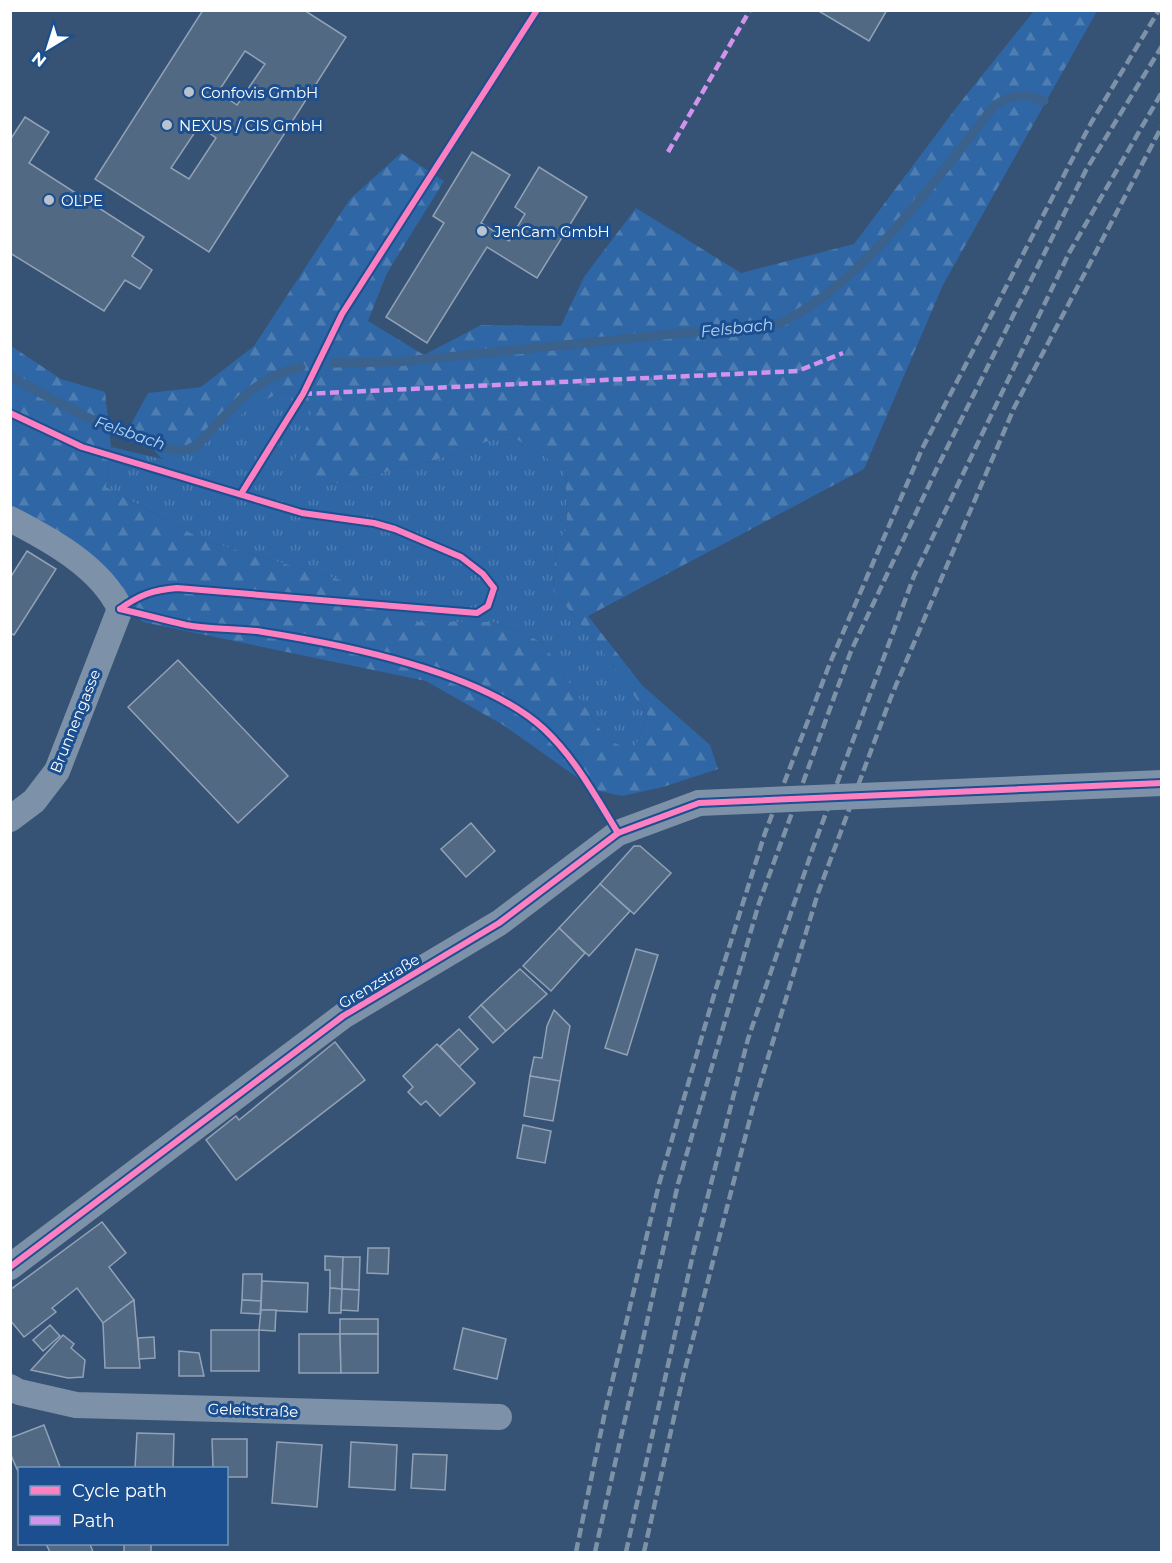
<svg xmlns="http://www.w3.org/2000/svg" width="1172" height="1563" font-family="Montserrat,sans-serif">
  <defs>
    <pattern id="grass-tufts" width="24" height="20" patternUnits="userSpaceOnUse" patternTransform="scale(1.5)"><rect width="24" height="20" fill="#2f66a5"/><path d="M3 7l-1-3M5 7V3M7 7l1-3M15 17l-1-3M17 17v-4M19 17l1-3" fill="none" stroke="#4e7db2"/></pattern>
    <pattern id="forest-firs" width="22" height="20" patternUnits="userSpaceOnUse" patternTransform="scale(1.5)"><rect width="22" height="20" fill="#2f66a5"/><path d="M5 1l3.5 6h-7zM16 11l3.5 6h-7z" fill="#4e7db2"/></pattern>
  </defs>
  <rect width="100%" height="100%" fill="#365274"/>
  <!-- grass -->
  <path fill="url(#grass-tufts)" d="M 280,392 L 313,407 L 329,485 L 429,462 L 508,434 L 565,469 L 567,529 L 556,544 L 553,590 L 608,658 L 648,716 L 634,751 L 607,740 L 542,642 L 493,622 L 412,622 L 369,588 L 205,541 L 106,487 L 111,447 L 162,459 Z"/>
  <!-- forest -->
  <path fill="url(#forest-firs)" d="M 1034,11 L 1097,11 L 943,285 L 864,469 L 588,616 L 642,685 L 710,745 L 718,769 L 663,787 L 622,796 L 595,790 L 503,725 L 426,681 L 143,622 L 11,505 L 11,346 L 61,379 L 105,392 L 111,447 L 106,487 L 205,541 L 369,588 L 412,622 L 493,622 L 542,642 L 607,740 L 634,751 L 648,716 L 608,658 L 553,590 L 556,544 L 567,529 L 565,469 L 508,434 L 429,462 L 329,485 L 291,471 L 313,407 L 280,392 L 162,459 L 131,424 L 148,393 L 201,387 L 254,346 L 350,199 L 401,153 L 444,181 L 387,273 L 368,321 L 424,355 L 481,325 L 561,326 L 584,277 L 636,208 L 741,273 L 854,244 L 959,104 Z"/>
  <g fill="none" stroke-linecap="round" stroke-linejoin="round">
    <!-- stream -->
    <g stroke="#3b618d" stroke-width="9">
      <path d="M 334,363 L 397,362 L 780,323 C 863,284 937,178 994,106 C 1012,94 1023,93 1044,101"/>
      <path d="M 10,376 C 43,394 164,465 196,447 C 227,413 254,377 301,367"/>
    </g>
  </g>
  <!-- building -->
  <g fill="#526984" stroke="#92a2b6" stroke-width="1.5" fill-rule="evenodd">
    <path d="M 203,10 L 304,10 L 346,37 L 209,252 L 95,179 ZM 245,51 L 265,64 L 237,105 L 218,92 ZM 199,126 L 216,138 L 189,179 L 171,168 Z"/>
    <path d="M 817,10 L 887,10 L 869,41 Z"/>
    <path d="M 25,117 L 49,132 L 29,163 L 144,237 L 132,256 L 152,270 L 140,289 L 125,280 L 104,311 L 10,253 L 10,140 Z"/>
    <path d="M 472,152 L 510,175 L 481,223 L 509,241 L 525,214 L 515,207 L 539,167 L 587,197 L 537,278 L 487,247 L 427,343 L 386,317 L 444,223 L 433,216 Z"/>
    <path d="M 27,551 L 56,569 L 14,635 L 10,633 L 10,578 Z"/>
    <path d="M 178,660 L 288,776 L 238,823 L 128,707 Z"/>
    <path d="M 471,823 L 495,851 L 466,877 L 441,849 Z"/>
    <path d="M 634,846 L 640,846 L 671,873 L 634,914 L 600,884 Z"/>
    <path d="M 600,884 L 630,911 L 589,956 L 559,928 Z"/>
    <path d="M 559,928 L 585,953 L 551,991 L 523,966 Z"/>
    <path d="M 636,949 L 658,955 L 627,1055 L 605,1048 Z"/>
    <path d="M 520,969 L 547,994 L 506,1031 L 481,1005 Z"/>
    <path d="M 481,1005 L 506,1031 L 493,1043 L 469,1017 Z"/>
    <path d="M 554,1010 L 570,1026 L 560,1081 L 530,1076 L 534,1057 L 542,1058 L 547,1026 Z"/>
    <path d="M 459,1029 L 478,1049 L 459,1067 L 440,1046 Z"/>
    <path d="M 335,1042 L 365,1080 L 236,1180 L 206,1140 L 236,1116 L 239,1120 Z"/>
    <path d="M 437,1044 L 475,1083 L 440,1116 L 426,1101 L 421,1105 L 408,1092 L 413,1087 L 403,1076 Z"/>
    <path d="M 530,1076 L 560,1081 L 553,1121 L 524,1116 Z"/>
    <path d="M 523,1125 L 551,1131 L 545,1163 L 517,1158 Z"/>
    <path d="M 102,1222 L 126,1253 L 109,1267 L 134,1300 L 103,1323 L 77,1288 L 52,1308 L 56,1312 L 24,1337 L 10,1320 L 10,1290 Z"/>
    <path d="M 368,1248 L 389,1248 L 388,1274 L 367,1273 Z"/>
    <path d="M 325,1256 L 343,1257 L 342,1289 L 330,1288 L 330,1270 L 325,1270 Z"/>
    <path d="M 343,1257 L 360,1257 L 359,1290 L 342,1289 Z"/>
    <path d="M 243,1274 L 262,1274 L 261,1301 L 242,1300 Z"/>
    <path d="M 262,1281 L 308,1283 L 307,1312 L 261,1310 Z"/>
    <path d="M 330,1288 L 342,1289 L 341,1313 L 329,1313 Z"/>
    <path d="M 342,1289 L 359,1290 L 358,1311 L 341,1310 Z"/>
    <path d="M 134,1300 L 140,1368 L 105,1368 L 103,1323 Z"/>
    <path d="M 242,1300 L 261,1301 L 260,1314 L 241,1313 Z"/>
    <path d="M 261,1310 L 276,1310 L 275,1331 L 259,1330 Z"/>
    <rect x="340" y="1319" width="38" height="15"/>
    <path d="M 50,1325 L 60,1336 L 43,1351 L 33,1340 Z"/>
    <path d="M 463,1328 L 506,1339 L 497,1379 L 454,1369 Z"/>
    <rect x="211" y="1330" width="48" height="41"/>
    <path d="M 299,1334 L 340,1334 L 341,1373 L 299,1373 Z"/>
    <path d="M 340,1334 L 378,1334 L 378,1373 L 341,1373 Z"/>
    <path d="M 63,1335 L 74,1344 L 71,1348 L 85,1360 L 83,1377 L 68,1378 L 31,1370 Z"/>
    <path d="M 154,1337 L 155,1358 L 139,1359 L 138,1338 Z"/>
    <path d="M 179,1351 L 199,1353 L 204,1376 L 179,1376 Z"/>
    <path d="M 44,1425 L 60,1467 L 20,1468 L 20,1476 L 10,1453 L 10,1438 Z"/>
    <path d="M 137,1433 L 174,1434 L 173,1468 L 135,1468 Z"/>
    <path d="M 212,1439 L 247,1439 L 247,1477 L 226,1477 L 226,1468 L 213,1468 Z"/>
    <path d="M 277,1442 L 322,1445 L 317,1507 L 272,1503 Z"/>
    <path d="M 351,1442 L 397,1445 L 395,1490 L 349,1487 Z"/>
    <path d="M 413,1454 L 447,1455 L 445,1490 L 411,1488 Z"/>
    <path d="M 46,1544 L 90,1544 L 93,1552 L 50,1552 Z"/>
    <rect x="124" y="1544" width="27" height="8"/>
  </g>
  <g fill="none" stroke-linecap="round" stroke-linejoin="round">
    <!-- street -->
    <g stroke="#7d92a8" stroke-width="26">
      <path d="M 10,519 C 49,539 101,567 120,609 L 57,771 L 34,801 L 10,819"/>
      <path d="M 10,1267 L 343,1016 L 499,923 L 618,833 L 699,803"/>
      <path d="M 10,1387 L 19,1392 L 76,1405 L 499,1417"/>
    </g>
    <!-- rail -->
    <g stroke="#7e92a7" stroke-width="4.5" stroke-dasharray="10 4.5" stroke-linecap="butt">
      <path d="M 576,1552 L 605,1412 L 659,1184 L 714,995 L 765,833 L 830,663 L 922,449 L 1091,123 L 1159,10"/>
      <path d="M 595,1552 L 678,1184 L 759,903 L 851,651 L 938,466 L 1086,170 L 1162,46"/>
      <path d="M 626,1552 L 693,1254 L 748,1039 L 813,848 L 914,576 L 1069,253 L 1162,92"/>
      <path d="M 644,1552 L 683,1377 L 753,1107 L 818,893 L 891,697 L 1014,408 L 1162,126"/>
    </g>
    <!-- street-bridge -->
    <path stroke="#7d92a8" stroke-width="26" d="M 699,803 L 1162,783"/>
    <!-- quiet -->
    <g stroke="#d193ec" stroke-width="4.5" stroke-dasharray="9 4.5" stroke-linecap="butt">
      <path d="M 668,152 L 750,10"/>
      <path d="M 303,394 L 798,371 L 843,353"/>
    </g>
    <!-- cycleway casing -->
    <g stroke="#1b4f8f" stroke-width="10">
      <g id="cycleway">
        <path d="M 10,413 L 82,447 L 302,513 L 374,523 L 395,529 L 461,557 L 483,574 L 494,588 L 488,606 L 477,613 L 177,588 C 153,590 139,595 120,609"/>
        <path d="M 241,494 L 303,394 L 342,314 L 537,10"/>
        <path d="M 120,609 C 142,614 164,620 186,625 C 211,630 238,628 263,632 C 345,645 482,672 544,729 C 575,758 596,797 618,833"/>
        <path d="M 10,1267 L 343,1016 L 499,923 L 618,833 L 699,803 L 1162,783"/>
      </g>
    </g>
    <!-- cycleway -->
    <use href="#cycleway" stroke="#ff80c0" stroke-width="6"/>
  </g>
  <!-- markers -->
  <g fill="#b9c2ce" stroke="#1b4f8f" stroke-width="2">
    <circle cx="189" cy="92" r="6"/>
    <circle cx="167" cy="125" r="6"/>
    <circle cx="49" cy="200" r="6"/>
    <circle cx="482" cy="231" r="6"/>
  </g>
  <g text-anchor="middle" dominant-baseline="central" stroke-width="6" stroke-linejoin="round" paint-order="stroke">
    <!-- poi labels -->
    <g font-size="15" fill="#fff" stroke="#1b4f8f" text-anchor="start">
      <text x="201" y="92">Confovis GmbH</text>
      <text x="179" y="125">NEXUS / CIS GmbH</text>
      <text x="61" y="200">OLPE</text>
      <text x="494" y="231">JenCam GmbH</text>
    </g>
    <!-- street labels -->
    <g font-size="15" fill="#fff" stroke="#1b4f8f">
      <text transform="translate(75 721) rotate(-68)">Brunnengasse</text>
      <text transform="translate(379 981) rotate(-31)">Grenzstraße</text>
      <text transform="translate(253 1410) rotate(2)">Geleitstraße</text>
    </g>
    <!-- water labels -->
    <g font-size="16" font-style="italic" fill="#b5d3f5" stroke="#1b4f8f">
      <text transform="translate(737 328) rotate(-6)">Felsbach</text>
      <text transform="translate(130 433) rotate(19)">Felsbach</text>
    </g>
  </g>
  <!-- border -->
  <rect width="1172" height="1563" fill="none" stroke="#ffffff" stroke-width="24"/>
  <!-- legend -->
  <rect x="18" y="1467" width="210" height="78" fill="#1b4f8f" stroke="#7695bc" stroke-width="1.5"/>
  <rect x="30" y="1486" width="30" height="9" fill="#ff80c0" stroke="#7695bc" stroke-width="1.5"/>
  <text x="72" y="1497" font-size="18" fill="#ffffff">Cycle path</text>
  <rect x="30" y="1516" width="30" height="9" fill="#d193ec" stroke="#7695bc" stroke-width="1.5"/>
  <text x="72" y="1527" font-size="18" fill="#ffffff">Path</text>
  <!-- north arrow -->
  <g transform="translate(48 48) rotate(218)" stroke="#1b4f8f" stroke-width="4.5" paint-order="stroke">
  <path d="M0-4.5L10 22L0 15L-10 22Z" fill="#ffffff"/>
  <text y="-9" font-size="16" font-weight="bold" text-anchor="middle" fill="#ffffff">N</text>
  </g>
</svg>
